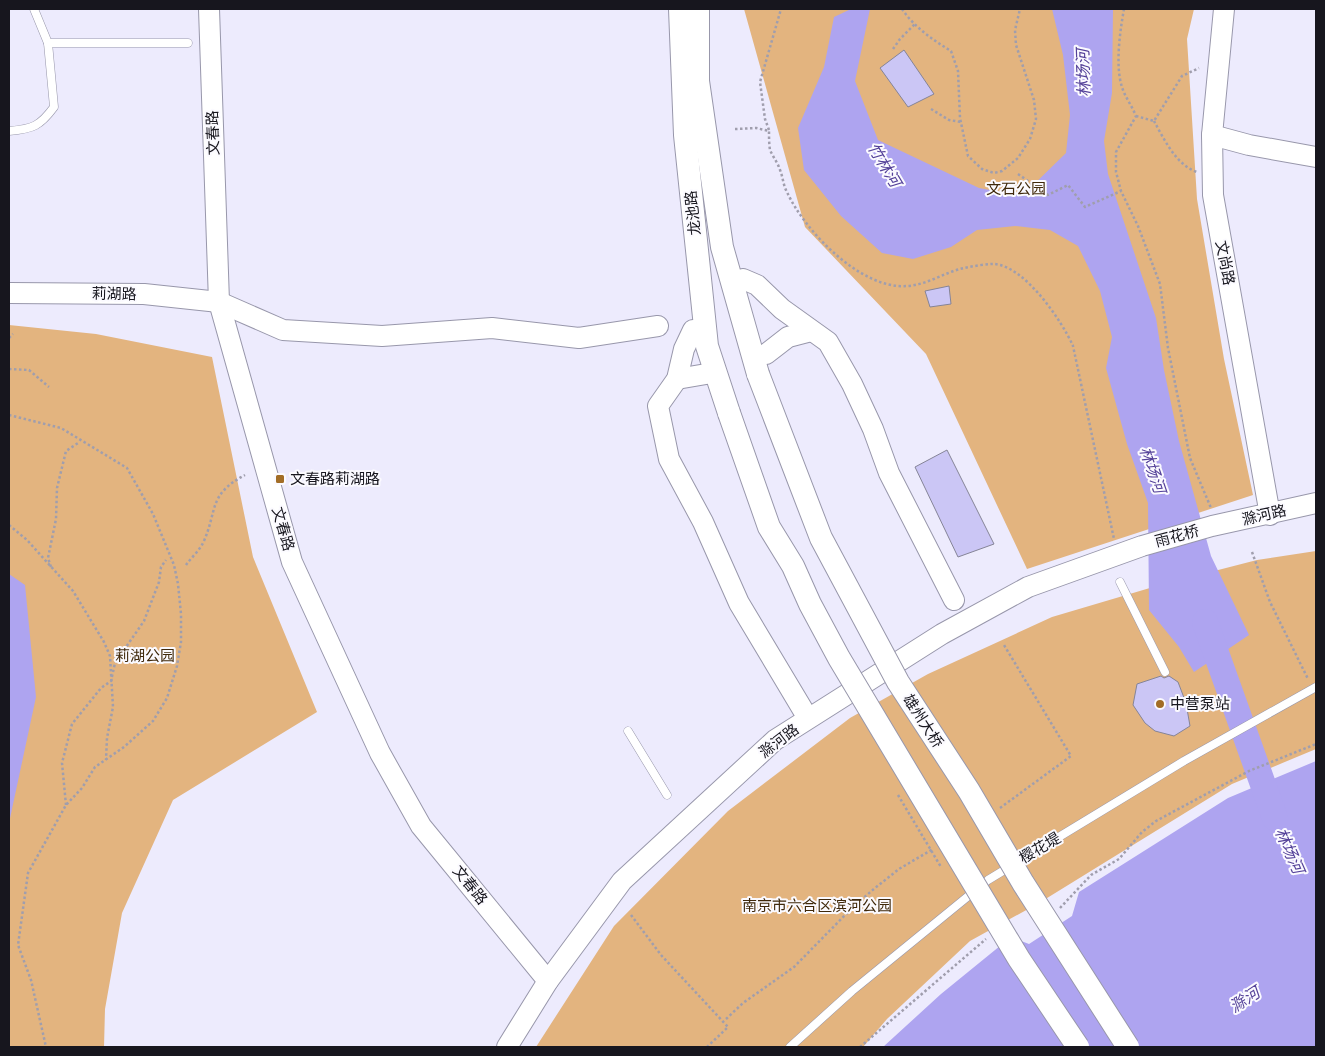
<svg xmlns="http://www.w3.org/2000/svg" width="1325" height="1056" font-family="'Varela Round','Noto Sans SC',sans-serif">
  <rect width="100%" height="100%" fill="#edebfd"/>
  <!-- green -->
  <g fill="#e3b47f">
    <path d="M 744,9 L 1194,9 L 1187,39 L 1197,199 L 1224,359 L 1253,495 L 1027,569 L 926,354 L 805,227 Z"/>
    <path d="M 9,325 L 96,334 L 212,357 L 253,557 L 317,712 L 173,800 L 122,913 L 105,1009 L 104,1047 L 9,1047 Z"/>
    <path d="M 1316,551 L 1316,749 L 1232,784 L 1039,903 L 970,941 L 887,1019 L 863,1047 L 536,1047 L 614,926 L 728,811 L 850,718 L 928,674 L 1052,617 L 1160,585 L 1257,560 Z"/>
  </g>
  <!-- water -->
  <g fill="#aea4f0">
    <path d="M 851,9 L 870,9 L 855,81 L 878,140 L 979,188 L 1022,196 L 1066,153 L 1070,115 L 1063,55 L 1052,9 L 1113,9 L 1112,93 L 1104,141 L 1108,174 L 1156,318 L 1164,370 L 1179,441 L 1211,556 L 1249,635 L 1194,672 L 1179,647 L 1149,610 L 1148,503 L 1127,444 L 1106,368 L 1112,337 L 1100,291 L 1078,246 L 1050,230 L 1015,226 L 977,230 L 951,247 L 913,259 L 882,253 L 841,216 L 804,170 L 798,128 L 824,67 L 834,17 Z"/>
    <path d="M 9,574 L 25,585 L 36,697 L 9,823 Z"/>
    <path d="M 1316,761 L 1316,1047 L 883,1047 L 941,994 L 1011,937 L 1029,944 L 1072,916 L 1079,892 L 1228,798 Z"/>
  </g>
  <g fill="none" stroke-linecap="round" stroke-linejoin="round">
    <!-- river -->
    <path stroke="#aea4f0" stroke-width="26" d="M 1205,622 L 1275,818"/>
  </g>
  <!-- building -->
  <g fill="#cbc6f5" stroke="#858497">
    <path d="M 904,50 L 934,94 L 908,107 L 880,68 Z"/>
    <path d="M 949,286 L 951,304 L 930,307 L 925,291 Z"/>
    <path d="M 947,450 L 994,544 L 958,557 L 915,467 Z"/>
    <path d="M 1161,676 L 1164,678 L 1169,676 L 1178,682 L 1186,703 L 1190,726 L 1174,736 L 1155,731 L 1145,723 L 1133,705 L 1137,684 Z"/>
  </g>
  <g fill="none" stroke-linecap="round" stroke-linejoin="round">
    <!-- service casing -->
    <g stroke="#9897ab" stroke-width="9">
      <g id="service">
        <path d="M 48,43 L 188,43"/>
        <path d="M 9,131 C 33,129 40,126 54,107 L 48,43 L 34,9"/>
        <path d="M 1120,582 L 1165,672"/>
        <path d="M 628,731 L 667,795"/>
        <path d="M 790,1047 L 852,991 L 988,880 L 1184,761 L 1316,687"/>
      </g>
    </g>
    <!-- tertiary casing -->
    <g stroke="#9897ab" stroke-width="22">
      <g id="tertiary">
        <path d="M 209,9 L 219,302 L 292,562 L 380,753 L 421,826 L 548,981"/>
        <path d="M 1224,9 L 1212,135 L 1213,195 L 1270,515"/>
        <path d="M 1212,135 L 1249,145 L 1316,157"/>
        <path d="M 743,279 L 757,285 L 782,309 L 828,342 L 852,384 L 873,429 L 889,473 L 954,600"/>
        <path d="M 9,293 L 144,294 L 219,302 L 283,330 L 382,336 L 492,328 L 579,338 L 658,326"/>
        <path d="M 693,330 L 684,349 L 677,379 L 658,406 L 669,459 L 703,522 L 739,603 L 803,710"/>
        <path d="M 766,354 L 788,337 L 811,331"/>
        <path d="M 677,379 L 712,373"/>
        <path d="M 507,1047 L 548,981 L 622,881 L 775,740 L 942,634 L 1028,587 L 1142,546 L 1212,526 L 1316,503"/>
      </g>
    </g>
    <!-- secondary casing -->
    <g stroke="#9897ab" stroke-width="24">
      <g id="secondary">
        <path d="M 680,9 L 685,135 L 707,346 L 729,413"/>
        <path d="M 698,9 L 698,81 L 722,247 L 758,374"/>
      </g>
    </g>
    <!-- path -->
    <g stroke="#a09ead" stroke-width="2.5" stroke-dasharray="2.5 2.5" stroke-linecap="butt">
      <path d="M 902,9 C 914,27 933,40 951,51 L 958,71 L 960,118 L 968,156 L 982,169 L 994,173 L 1002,171 L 1018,158 L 1030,139 L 1036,119 L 1034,100 L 1016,45 L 1015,30 L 1020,9"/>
      <path d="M 1124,9 C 1120,31 1115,66 1122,87 C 1125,97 1132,106 1136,116 L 1116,152 L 1116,172 L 1121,191 L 1138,226 L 1160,284 L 1168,348 L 1190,458 L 1211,508"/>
      <path d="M 893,49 L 900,39 L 915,24"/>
      <path d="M 931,109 L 949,120 L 961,122"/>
      <path d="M 1136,116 L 1154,121 L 1182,76 L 1199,68"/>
      <path d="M 1154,121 C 1164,139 1176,165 1197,172"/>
      <path d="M 735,129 L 756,128 L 769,131 C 769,137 769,144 770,150 C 773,157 778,163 780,170 C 783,177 783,185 787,192 C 804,230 861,290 907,286 C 927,285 945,272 964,268 C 974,266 985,264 994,264 C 1025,266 1062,321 1073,346 L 1114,539"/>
      <path d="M 769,130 L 765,119 L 760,82 L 781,9"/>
      <path d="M 1018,174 L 1048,195 L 1068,185 L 1085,207 L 1121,191"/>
      <path d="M 9,338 L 13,334"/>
      <path d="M 9,369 L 29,370 L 49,387"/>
      <path d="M 9,415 L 61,428 L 127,468 L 153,514 L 174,565 L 178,584 L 181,614 L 181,642 L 177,666 L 167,698 L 153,721 L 124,747 L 95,767 L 82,788 L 66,805 L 28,873 L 18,945 L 31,980 L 46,1047"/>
      <path d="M 9,525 L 27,540 L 73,591 L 104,642 L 110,656 L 113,707 L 107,738 L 106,760"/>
      <path d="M 1252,552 L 1270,602 L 1308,679"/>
      <path d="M 186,565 C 191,558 199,551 203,543 C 218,511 207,495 245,475"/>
      <path d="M 51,567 L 48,558 L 56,519 L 57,488 L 66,451 L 78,443"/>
      <path d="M 898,795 L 941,867"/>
      <path d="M 66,805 L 62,763 L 72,724 L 101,688 L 111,681 L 115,663 L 144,621 L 159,582 L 161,567 L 166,560"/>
      <path d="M 1000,808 L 1071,756 L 1004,645"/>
      <path d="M 1060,908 L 1091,875 L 1119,859 L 1142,832 L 1156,821 L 1249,771 L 1316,744"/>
      <path d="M 631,915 L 661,955 L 728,1027 L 707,1047"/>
      <path d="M 726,1019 L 743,1003 L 794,967 L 853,907 L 875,888 L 899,869 L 933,849"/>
      <path d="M 860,1047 L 986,939"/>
    </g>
    <!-- service -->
    <use href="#service" stroke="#fff" stroke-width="8"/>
    <!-- tertiary -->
    <use href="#tertiary" stroke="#fff" stroke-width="20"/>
    <!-- secondary -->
    <use href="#secondary" stroke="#fff" stroke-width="22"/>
    <!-- secondary-bridge casing -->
    <g stroke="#9897ab" stroke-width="24" stroke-linecap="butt">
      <g id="secondary-bridge">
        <path d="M 758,374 L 821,538 L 898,682 L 969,791 L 1023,883 L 1128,1047"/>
        <path d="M 729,413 L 769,527 L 793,566 L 810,604 L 839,658 L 1019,959 L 1078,1047"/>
      </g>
    </g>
    <!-- secondary-bridge -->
    <use href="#secondary-bridge" stroke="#fff" stroke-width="22"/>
  </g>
  <!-- markers -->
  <g fill="#a26d26" stroke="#fbfaff" stroke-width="2">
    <rect x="275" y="474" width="10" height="10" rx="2.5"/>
    <circle cx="1160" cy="704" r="5"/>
  </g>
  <g text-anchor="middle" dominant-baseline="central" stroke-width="4" stroke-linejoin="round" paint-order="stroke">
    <!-- street labels -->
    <g font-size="15" fill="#17161e" stroke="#fbfaff">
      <text transform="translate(213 133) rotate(-92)">文春路</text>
      <text transform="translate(693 213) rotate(-96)">龙池路</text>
      <text transform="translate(1225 263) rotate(79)">文尚路</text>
      <text transform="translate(114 294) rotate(1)">莉湖路</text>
      <text transform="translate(1264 515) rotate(-13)">滁河路</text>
      <text transform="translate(283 529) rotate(74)">文春路</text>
      <text transform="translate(1177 536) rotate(-15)">雨花桥</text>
      <text transform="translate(923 721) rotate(57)">雄州大桥</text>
      <text transform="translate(779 741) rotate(-37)">滁河路</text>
      <text transform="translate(1040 848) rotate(-31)">樱花堤</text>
      <text transform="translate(470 885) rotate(51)">文春路</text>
    </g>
    <!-- park labels -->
    <g font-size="15" fill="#3f280a" stroke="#fbfaff">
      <text x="1016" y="189">文石公园</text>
      <text x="145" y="656">莉湖公园</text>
      <text x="817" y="906">南京市六合区滨河公园</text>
    </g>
    <!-- poi labels -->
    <g font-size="15" fill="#17161e" stroke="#fbfaff" text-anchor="start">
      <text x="290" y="479">文春路莉湖路</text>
      <text x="1170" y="704">中营泵站</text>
    </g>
    <!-- water labels -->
    <g font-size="16" font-style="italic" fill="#544199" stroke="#fbfaff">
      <text transform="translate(1084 73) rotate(-92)">林场河</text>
      <text transform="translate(884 165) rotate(59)">竹林河</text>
      <text transform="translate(1152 470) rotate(71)">林场河</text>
      <text transform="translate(1289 851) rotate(66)">林场河</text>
      <text transform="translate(1245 1000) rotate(-33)">滁河</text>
    </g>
  </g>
  <!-- border -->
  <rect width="1325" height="1056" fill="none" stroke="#17161e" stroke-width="20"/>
</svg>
